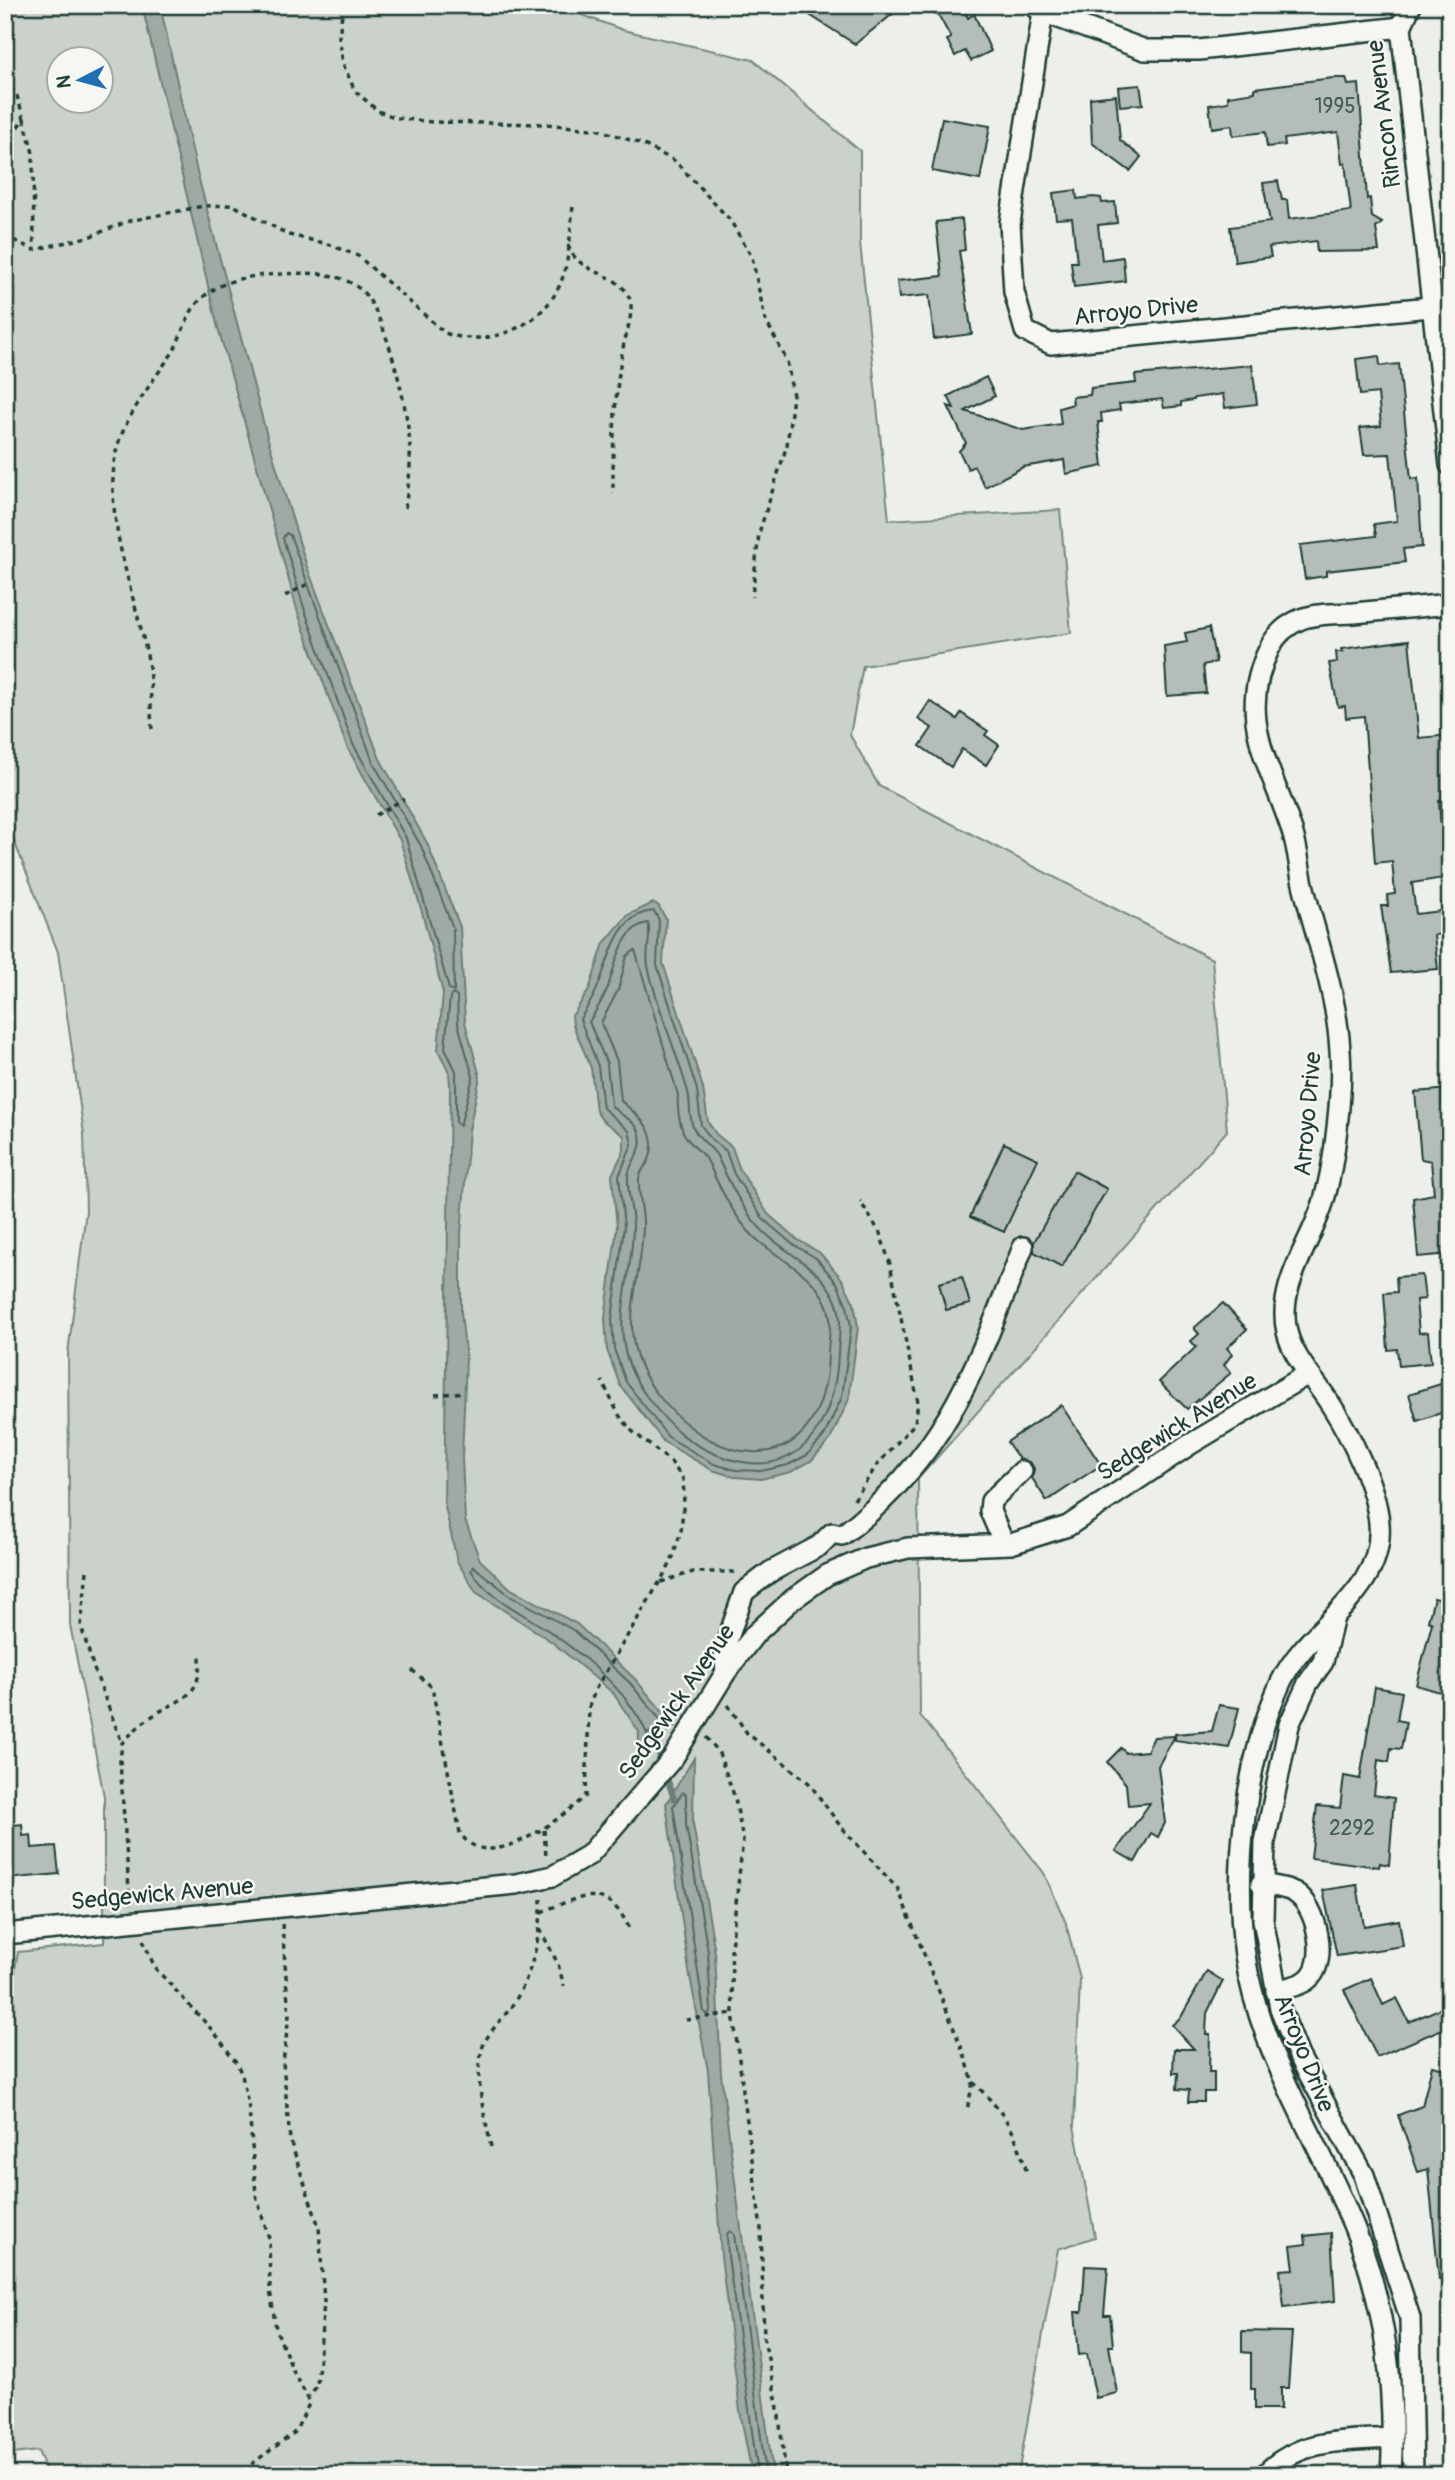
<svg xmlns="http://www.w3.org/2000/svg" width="1455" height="2480" font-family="Pangolin,sans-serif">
  <rect width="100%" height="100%" fill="#edefea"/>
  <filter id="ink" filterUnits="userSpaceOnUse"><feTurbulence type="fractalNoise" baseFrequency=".0143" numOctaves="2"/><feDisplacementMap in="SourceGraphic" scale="14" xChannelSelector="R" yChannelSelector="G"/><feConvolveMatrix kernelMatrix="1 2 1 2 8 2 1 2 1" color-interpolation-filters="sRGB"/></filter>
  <g filter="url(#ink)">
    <!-- green -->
    <path fill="#cbd2cc" stroke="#758880" stroke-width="2" fill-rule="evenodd" d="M 5,5 L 555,5 L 623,30 L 753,60 L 860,151 L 860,243 L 889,520 L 1060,510 L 1071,633 L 863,666 L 850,735 L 879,786 L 1212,959 L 1227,1131 L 918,1479 L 920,1715 L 1044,1873 L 1066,1923 L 1080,1979 L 1074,2126 L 1095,2237 L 1058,2249 L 1018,2475 L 48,2475 L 38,2451 L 13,2454 L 5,2458 L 5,2024 L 18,1952 L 104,1943 L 104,1796 L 70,1625 L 68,1353 L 86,1211 L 84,1134 L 58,952 L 5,818 ZM 60,60 L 102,60 L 102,102 L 60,102 Z"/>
    <!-- water -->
    <g fill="#9faaa4" stroke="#6c7e77" stroke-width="2">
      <path d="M 142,5 L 160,5 L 197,172 L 267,436 L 306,564 L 380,759 L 427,843 L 460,927 L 465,1022 L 480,1077 L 469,1130 L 461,1234 L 461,1312 L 466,1359 L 462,1458 L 465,1520 L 480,1560 L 511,1589 L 577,1624 L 635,1679 L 675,1726 L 638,1752 L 639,1732 L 613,1693 L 552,1642 L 476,1592 L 457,1561 L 444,1502 L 450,1086 L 449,1072 L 438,1050 L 443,993 L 422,912 L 400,840 L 347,747 L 298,613 L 217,324 Z"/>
      <path d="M 653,903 L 658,905 L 666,919 L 663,963 L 703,1088 L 708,1122 L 716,1134 L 732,1147 L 740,1170 L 768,1214 L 795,1238 L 820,1253 L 842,1279 L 854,1303 L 858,1327 L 849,1399 L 830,1440 L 811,1461 L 791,1472 L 761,1479 L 735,1477 L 712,1470 L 664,1442 L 620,1385 L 607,1350 L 605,1318 L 617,1227 L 612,1175 L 624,1150 L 624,1136 L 602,1120 L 596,1111 L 591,1068 L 573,1025 L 572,1016 L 589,990 L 604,943 L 628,915 Z"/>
      <path d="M 694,1758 L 693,1824 L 715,1952 L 721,2074 L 773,2475 L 752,2475 L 740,2411 L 721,2256 L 708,2071 L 689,1971 L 666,1804 Z"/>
    </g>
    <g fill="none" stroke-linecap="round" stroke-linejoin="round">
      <!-- shore -->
      <g stroke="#526961" stroke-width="2">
        <path d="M 286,533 L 290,535 L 373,762 L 421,846 L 453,928 L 454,992 L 449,989 L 406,838 L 353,744 L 305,611 L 283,538 Z"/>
        <path d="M 654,911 L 659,920 L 657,965 L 697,1090 L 701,1125 L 711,1139 L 726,1151 L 734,1174 L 763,1219 L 791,1243 L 816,1258 L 837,1283 L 847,1306 L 851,1327 L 842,1397 L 824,1436 L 807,1455 L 788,1465 L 761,1471 L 736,1470 L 714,1464 L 668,1437 L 626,1382 L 614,1349 L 612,1319 L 624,1227 L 619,1176 L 632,1144 L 629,1131 L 603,1108 L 598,1066 L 580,1019 C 586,1009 594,998 598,986 C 610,958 616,914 654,911 Z"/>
        <path d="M 648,923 C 652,934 645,952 648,966 C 657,1008 676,1050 688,1092 C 691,1104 688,1117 694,1129 C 700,1141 714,1148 718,1158 C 729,1182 745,1215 765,1233 C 787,1254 818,1266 833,1295 C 844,1315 839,1331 838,1353 C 836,1414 807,1479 733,1460 C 695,1450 670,1428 647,1397 C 602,1336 632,1292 633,1227 C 633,1210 627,1194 628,1177 C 629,1160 646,1152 639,1131 C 634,1119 618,1115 611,1105 L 607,1064 L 589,1022 C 596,1011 603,999 608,987 C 615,967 622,926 648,923 Z"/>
        <path d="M 635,950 L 678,1095 C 677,1108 679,1120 683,1132 C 689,1145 704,1153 709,1164 C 720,1189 739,1226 761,1243 C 783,1261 814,1275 826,1303 C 834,1321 828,1336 828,1355 C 824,1481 718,1475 655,1391 C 613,1334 641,1289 643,1228 C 644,1212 638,1196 639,1180 C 639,1173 644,1168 648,1162 C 661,1133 640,1117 621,1101 L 617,1061 L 601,1023 L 618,990 L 627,956 Z"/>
        <path d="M 453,994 L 457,997 L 458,1024 L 473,1077 L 460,1126 L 456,1123 L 456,1071 L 445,1048 L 450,997 Z"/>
        <path d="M 473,1566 L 508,1594 L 573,1630 L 630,1683 L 662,1722 L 662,1726 L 647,1734 C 630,1694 590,1661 556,1636 C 527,1614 491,1602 471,1570 Z"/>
        <path d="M 683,1792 L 686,1795 L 686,1825 L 708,1952 L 711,2011 L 707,2014 L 704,2012 L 673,1806 Z"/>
        <path d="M 758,2475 L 728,2256 L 727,2234 L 730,2231 L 734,2234 L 766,2475"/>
      </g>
      <!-- stream -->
      <path stroke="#6c7e77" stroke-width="6" d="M 652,1733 L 674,1799"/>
    </g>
    <!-- building -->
    <g fill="#b4bdb8" stroke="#1f3d34" stroke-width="2">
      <path d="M 794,5 L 904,5 L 855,44 Z"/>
      <path d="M 933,5 L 962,5 L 968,18 L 974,14 L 991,51 L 971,61 L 965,51 L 955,56 L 947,40 L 951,38 Z"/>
      <path d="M 1333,78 L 1346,78 L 1348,85 L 1359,84 L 1367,199 L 1370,198 L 1372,217 L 1382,223 L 1376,228 L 1379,251 L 1317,252 L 1316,241 L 1269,247 L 1271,257 L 1235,262 L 1230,227 L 1270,222 L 1263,183 L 1278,181 L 1282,200 L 1287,200 L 1289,219 L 1351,211 L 1345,163 L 1342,164 L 1338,132 L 1284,139 L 1285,145 L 1267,147 L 1265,132 L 1233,136 L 1232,125 L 1212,128 L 1209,105 L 1228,102 L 1228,96 L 1255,92 L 1255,88 Z"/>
      <path d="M 1140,85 L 1143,104 L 1120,106 L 1118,87 Z"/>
      <path d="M 1116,95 L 1120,140 L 1141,157 L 1130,171 L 1092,143 L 1090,98 Z"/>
      <path d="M 942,118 L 990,126 L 980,180 L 932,171 Z"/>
      <path d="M 1076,190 L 1077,199 L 1093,197 L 1101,198 L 1102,203 L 1115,202 L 1117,223 L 1098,225 L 1102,260 L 1123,257 L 1125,281 L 1074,287 L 1071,262 L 1077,262 L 1072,218 L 1056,219 L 1053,193 Z"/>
      <path d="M 962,219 L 965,250 L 959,251 L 972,334 L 934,339 L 929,295 L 899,298 L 897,281 L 942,276 L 936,222 Z"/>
      <path d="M 1379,356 L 1380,366 L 1399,364 L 1411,479 L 1418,478 L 1422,547 L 1403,549 L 1405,562 L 1326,571 L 1326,576 L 1305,579 L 1300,545 L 1376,536 L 1374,524 L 1397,521 L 1390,454 L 1364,455 L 1360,428 L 1381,426 L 1378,393 L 1360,395 L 1356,359 Z"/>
      <path d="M 1252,365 L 1257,404 L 1225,408 L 1223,394 L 1194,398 L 1194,400 L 1181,402 L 1181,406 L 1164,408 L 1162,399 L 1119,404 L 1120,410 L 1101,413 L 1102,422 L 1098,422 L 1103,466 L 1066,474 L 1064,460 L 1023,467 L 985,487 L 974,466 L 968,469 L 959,451 L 966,443 L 948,406 L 954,408 L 948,396 L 986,377 L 995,396 L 965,411 L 1023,430 L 1061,424 L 1059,408 L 1073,404 L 1072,397 L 1090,395 L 1091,388 L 1136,383 L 1135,375 Z"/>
      <path d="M 1209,628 L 1216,662 L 1203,665 L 1206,693 L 1167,696 L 1164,646 L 1187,642 L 1185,633 Z"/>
      <path d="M 1409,640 L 1419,738 L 1450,735 L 1450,752 L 1445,753 L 1449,800 L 1439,801 L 1443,852 L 1450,851 L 1450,877 L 1412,883 L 1416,914 L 1450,910 L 1450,933 L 1434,935 L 1438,969 L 1391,973 L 1381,906 L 1388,906 L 1387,895 L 1395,894 L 1392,861 L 1375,863 L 1364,716 L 1346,718 L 1345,706 L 1338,707 L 1329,663 L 1337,662 L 1336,652 L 1342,652 L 1341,649 Z"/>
      <path d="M 930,701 L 957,719 L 961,713 L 988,731 L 985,735 L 999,745 L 986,765 L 962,749 L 951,767 L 920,746 L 932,728 L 918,719 Z"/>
      <path d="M 1450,1089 L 1450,1254 L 1418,1257 L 1413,1198 L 1434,1194 L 1431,1161 L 1421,1159 L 1415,1092 Z"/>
      <path d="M 1004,1143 L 1038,1159 L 1004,1232 L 970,1217 Z"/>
      <path d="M 1074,1171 L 1107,1189 L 1062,1267 L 1034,1252 L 1034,1242 Z"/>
      <path d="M 1422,1275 L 1425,1299 L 1416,1300 L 1419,1333 L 1428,1332 L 1431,1363 L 1399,1366 L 1397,1349 L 1388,1350 L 1384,1293 L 1397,1292 L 1396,1277 Z"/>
      <path d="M 962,1277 L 970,1304 L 946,1310 L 939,1283 Z"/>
      <path d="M 1223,1303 L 1247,1329 L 1227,1348 L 1232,1354 L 1224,1365 L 1231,1373 L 1187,1409 L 1159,1382 L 1196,1347 L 1191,1341 L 1199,1334 L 1194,1328 Z"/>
      <path d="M 1450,1381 L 1450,1410 L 1417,1421 L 1409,1394 Z"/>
      <path d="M 1061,1405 L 1101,1465 L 1047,1501 L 1032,1478 L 1034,1469 L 1031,1463 L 1019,1459 L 1007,1442 Z"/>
      <path d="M 1434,1598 L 1450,1602 L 1450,1695 L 1416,1685 L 1432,1623 L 1428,1621 Z"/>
      <path d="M 1375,1687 L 1402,1692 L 1397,1720 L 1406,1722 L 1401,1749 L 1391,1748 L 1389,1762 L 1378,1760 L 1374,1795 L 1394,1798 L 1389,1865 L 1380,1863 L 1379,1867 L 1311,1858 L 1317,1806 L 1340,1808 L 1344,1776 L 1360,1779 Z"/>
      <path d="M 1219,1705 L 1239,1708 L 1229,1748 L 1175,1740 L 1175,1734 L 1212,1731 Z"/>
      <path d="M 1175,1736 L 1158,1766 L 1165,1823 L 1158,1837 L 1151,1833 L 1135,1862 L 1116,1851 L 1150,1803 L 1128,1805 L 1126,1784 L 1107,1762 L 1121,1748 L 1126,1753 L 1147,1751 L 1154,1737 Z"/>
      <path d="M 22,1824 L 23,1836 L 31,1835 L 32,1848 L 56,1846 L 59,1874 L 7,1879 L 5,1826 Z"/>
      <path d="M 1357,1885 L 1364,1926 L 1399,1920 L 1403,1946 L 1337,1956 L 1323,1890 Z"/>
      <path d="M 1207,1971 L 1223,1981 L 1207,2013 L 1206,2034 L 1210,2034 L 1209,2072 L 1214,2072 L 1214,2092 L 1204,2092 L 1204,2102 L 1188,2102 L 1189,2090 L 1177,2089 L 1178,2073 L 1173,2073 L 1174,2049 L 1194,2049 L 1172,2025 L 1181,2017 Z"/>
      <path d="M 1371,1978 L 1383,2005 L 1397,1998 L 1409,2022 L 1441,2008 L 1449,2026 L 1377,2057 L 1344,1990 Z"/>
      <path d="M 1432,2066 L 1450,2070 L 1450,2279 L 1439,2279 L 1428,2169 L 1418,2172 L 1398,2115 L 1422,2106 Z"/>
      <path d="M 1331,2233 L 1335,2301 L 1284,2307 L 1280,2270 L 1294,2269 L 1291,2246 L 1306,2244 L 1305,2236 Z"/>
      <path d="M 1085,2266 L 1108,2267 L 1104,2315 L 1110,2315 L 1113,2346 L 1109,2346 L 1117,2393 L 1096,2398 L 1087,2354 L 1079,2355 L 1075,2312 L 1082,2312 Z"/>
      <path d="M 1242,2331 L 1292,2332 L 1288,2388 L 1281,2388 L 1281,2409 L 1255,2409 L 1255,2389 L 1251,2389 L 1251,2353 L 1242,2352 Z"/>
    </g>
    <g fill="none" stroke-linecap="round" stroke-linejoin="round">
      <!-- minor casing -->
      <g stroke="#1f3d34" stroke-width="24">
        <g id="minor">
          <path d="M 1034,6 L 1043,12 L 1010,223 L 1014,292 L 1025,331 L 1051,344 L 1430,307"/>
          <path d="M 1043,12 L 1145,50 L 1199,50 L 1401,27 L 1450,465"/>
          <path d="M 1401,27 L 1411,5"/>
          <path d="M 1004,1544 L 990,1511 L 991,1501 L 1022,1471"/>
          <path d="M 1333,1621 L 1323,1662 L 1308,1683 L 1289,1725 L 1265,1842 L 1263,1920 L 1280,2008 L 1299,2056 L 1364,2175 L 1410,2318 L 1413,2475"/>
          <path d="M 726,1672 L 724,1650 L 744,1592 L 770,1572 L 819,1546 L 832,1533 L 842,1535 C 947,1456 977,1365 1023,1247"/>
          <path d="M 1261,1884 C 1271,1886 1285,1887 1294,1892 C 1317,1904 1330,1964 1307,1980 C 1300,1986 1285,1988 1276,1991"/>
          <path d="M 5,1934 L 516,1884 L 553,1876 L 589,1855 L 673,1758 L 726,1672 L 755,1634 L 793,1599 L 827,1575 L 866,1558 L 908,1548 L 1011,1544 L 1068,1526 L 1189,1445 L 1308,1374"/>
          <path d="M 1264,2475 C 1299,2438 1344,2441 1391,2438"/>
          <path d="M 1391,2475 C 1396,2395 1386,2307 1356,2232 C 1320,2141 1259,2054 1245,1955 C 1233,1871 1245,1759 1281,1682 C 1308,1624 1385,1595 1379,1523 C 1376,1487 1351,1436 1331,1405 C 1316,1381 1294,1360 1287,1332 C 1276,1286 1312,1242 1324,1200 C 1335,1162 1343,1090 1340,1051 C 1337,994 1316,938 1303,884 C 1299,867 1298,848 1292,831 C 1272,767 1234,718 1270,647 C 1277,633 1287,625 1301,619 C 1317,613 1337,614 1354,613 C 1386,610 1418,607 1450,604"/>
        </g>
      </g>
      <!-- path -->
      <g stroke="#1f3d34" stroke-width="3.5" stroke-dasharray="5 5" stroke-linecap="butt">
        <path d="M 343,5 L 339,37 L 343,64 L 355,91 L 378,111 L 397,118 L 432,122 L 546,124 L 600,130 L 642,144 L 675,161 L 730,220 L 752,257 L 765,319 L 787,361 L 793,396 L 787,445 L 759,533 L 752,597"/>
        <path d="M 5,79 L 17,96 L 24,119 L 5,144"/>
        <path d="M 24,119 L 33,153 L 34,250"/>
        <path d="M 5,236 L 34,250 L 91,236 L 129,221 L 203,206 L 233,205 L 289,235 L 328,244 L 358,256 L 445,333 C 488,349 544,326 561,282 C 570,260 570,230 573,207"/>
        <path d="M 568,245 C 579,276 614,269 628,295 C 636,308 626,333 623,348 C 614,395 613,444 613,493"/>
        <path d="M 285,596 L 308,584"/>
        <path d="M 152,729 C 150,705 152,679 147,655 C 134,592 103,516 116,452 C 122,422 153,380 171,355 C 182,338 186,313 201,299 C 224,278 250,276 280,274 C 308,273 337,270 361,290 C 386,311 410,416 410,450 C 411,469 408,488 405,508"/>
        <path d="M 376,815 L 404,799"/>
        <path d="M 435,1395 L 464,1392"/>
        <path d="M 854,1500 L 877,1465 L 915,1423 L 918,1402 L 890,1264 L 880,1233 L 860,1201"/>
        <path d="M 87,1571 L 81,1626 L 94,1669 L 122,1743"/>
        <path d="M 661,1582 L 693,1572 L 739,1572"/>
        <path d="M 412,1670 L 432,1687 L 460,1833 C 488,1877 559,1819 586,1796 L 589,1707 L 596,1688 L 671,1563 L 681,1531 L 684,1497 L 683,1479 L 671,1462 L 632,1431 L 619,1415 L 602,1381"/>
        <path d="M 728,1705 L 747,1733 L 809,1783 L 841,1827 L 898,1889 L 966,2059 L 973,2082 L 967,2110"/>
        <path d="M 706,1737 L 718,1751 L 735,1798 L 743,1840 L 731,1948 L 733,2013 L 761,2229 L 764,2339 L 778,2408 L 786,2475"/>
        <path d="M 544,1830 L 546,1857"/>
        <path d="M 130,1904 L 120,1761 L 122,1743 C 131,1734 140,1724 151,1717 C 182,1696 201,1700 200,1655"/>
        <path d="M 541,1912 C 584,1895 608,1881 631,1932"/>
        <path d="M 282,1924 L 289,2015 L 283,2063 L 290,2140 L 319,2227 L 324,2302 L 317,2386 L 309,2396"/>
        <path d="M 540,1929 L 558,1964 L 564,1986"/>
        <path d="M 143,1940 L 155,1968 L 214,2032 L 236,2062 L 242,2075 L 249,2109 L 256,2195 L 269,2238 L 270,2290 L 276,2329 L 293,2371 L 310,2402 L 295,2432 L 237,2475"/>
        <path d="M 686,2020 L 733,2013"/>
        <path d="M 973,2082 C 1006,2115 1014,2127 1027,2173"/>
        <path d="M 491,2147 C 485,2115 473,2078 483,2046 C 488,2032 503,2019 511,2007 C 531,1979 542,1933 541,1899"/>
      </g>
      <!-- minor -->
      <use href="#minor" stroke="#f6f6f2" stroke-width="19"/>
    </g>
  </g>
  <g text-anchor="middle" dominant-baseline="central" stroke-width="5" stroke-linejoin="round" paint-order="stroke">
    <!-- number labels -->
    <g font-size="21" fill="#445d55">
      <text x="1335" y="106">1995</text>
      <text x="1352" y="1828">2292</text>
    </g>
    <!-- street labels -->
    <g font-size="24" fill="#1f3d34" stroke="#f6f6f2">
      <text transform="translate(1384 114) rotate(-97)">Rincon Avenue</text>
      <text transform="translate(1136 311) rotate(-6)">Arroyo Drive</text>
      <text transform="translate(1308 1114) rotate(-85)">Arroyo Drive</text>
      <text transform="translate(1177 1427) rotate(-32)">Sedgewick Avenue</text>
      <text transform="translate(677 1702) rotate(-55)">Sedgewick Avenue</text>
      <text transform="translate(162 1894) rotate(-5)">Sedgewick Avenue</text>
      <text transform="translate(1304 2053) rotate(68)">Arroyo Drive</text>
    </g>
  </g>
  <!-- margin -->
  <rect width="1455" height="2480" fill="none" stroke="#f6f6f2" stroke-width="28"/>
  <rect x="14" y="14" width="1427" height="2452" fill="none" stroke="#1f3d34" stroke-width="2.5" filter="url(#ink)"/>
  <!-- north arrow -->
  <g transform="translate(80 80) rotate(264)"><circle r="33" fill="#f6f6f2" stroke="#a0aca6" stroke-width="2"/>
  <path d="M0-5L12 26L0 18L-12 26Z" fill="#1f6fb2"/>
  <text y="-10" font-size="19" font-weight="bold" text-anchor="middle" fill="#1f3d34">N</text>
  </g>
</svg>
